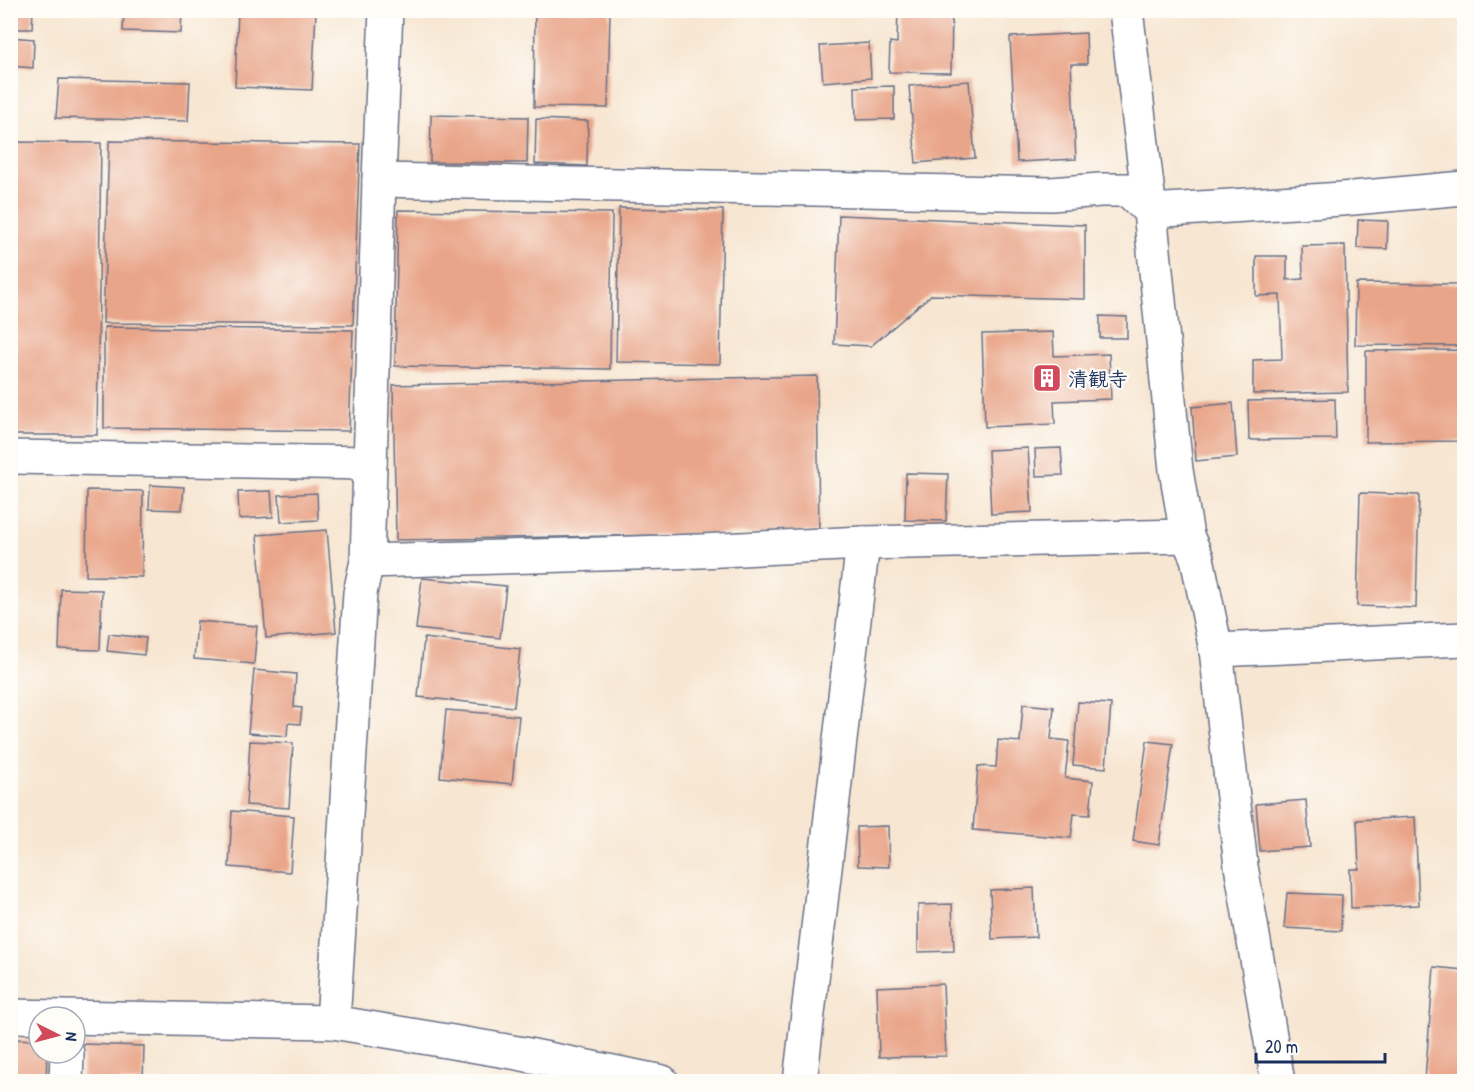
<svg xmlns="http://www.w3.org/2000/svg" width="1475" height="1092" font-family="'Patrick Hand','Klee One',sans-serif">
  <rect width="100%" height="100%" fill="#fdfcf7"/>
  <filter id="ink" filterUnits="userSpaceOnUse"><feTurbulence type="fractalNoise" baseFrequency=".0167" numOctaves="2"/><feDisplacementMap in="SourceGraphic" scale="12" xChannelSelector="R" yChannelSelector="G"/><feConvolveMatrix kernelMatrix="1 2 1 2 8 2 1 2 1" color-interpolation-filters="sRGB"/></filter>
  <filter id="wash" filterUnits="userSpaceOnUse"><feTurbulence type="fractalNoise" baseFrequency=".008" numOctaves="4" result="noise"/><feDisplacementMap in="SourceGraphic" scale="24" xChannelSelector="R" yChannelSelector="G"/><feGaussianBlur stdDeviation="1.35" result="paint"/><feColorMatrix in="noise" values="0 0 0 0 0 0 0 0 0 0 0 0 0 0 0 0 0 1.4 0 .05"/><feComposite in="paint" operator="in"/></filter>
  <g filter="url(#wash)">
    <rect width="100%" height="100%" fill="#f7e6d1"/>
    <g id="blocks">
      <!-- building -->
      <g fill="#e9a589">
        <path d="M 10,10 L 33,10 L 32,29 L 10,29 Z"/>
        <path d="M 124,10 L 182,10 L 181,33 L 123,31 Z"/>
        <path d="M 238,10 L 316,12 L 312,90 L 235,87 Z"/>
        <path d="M 535,10 L 610,10 L 608,108 L 534,107 Z"/>
        <path d="M 898,10 L 952,10 L 951,73 L 889,72 L 890,42 L 897,43 Z"/>
        <path d="M 1086,33 L 1087,64 L 1071,64 L 1076,159 L 1017,162 L 1010,37 Z"/>
        <path d="M 10,37 L 34,39 L 33,68 L 10,66 Z"/>
        <path d="M 869,43 L 871,78 L 823,82 L 820,46 Z"/>
        <path d="M 59,79 L 190,82 L 188,121 L 56,118 Z"/>
        <path d="M 969,81 L 975,158 L 916,163 L 909,86 Z"/>
        <path d="M 894,86 L 894,119 L 856,120 L 855,87 Z"/>
        <path d="M 431,115 L 528,117 L 527,163 L 430,162 Z"/>
        <path d="M 536,119 L 588,121 L 587,166 L 535,164 Z"/>
        <path d="M 109,141 L 360,144 L 353,325 L 103,323 Z"/>
        <path d="M 10,142 L 101,143 L 97,435 L 10,435 Z"/>
        <path d="M 619,208 L 723,210 L 720,364 L 616,362 Z"/>
        <path d="M 398,210 L 612,213 L 610,369 L 395,366 Z"/>
        <path d="M 839,215 L 1085,225 L 1085,299 L 931,295 L 871,346 L 834,344 Z"/>
        <path d="M 1358,220 L 1388,221 L 1387,249 L 1357,248 Z"/>
        <path d="M 1345,245 L 1348,392 L 1253,394 L 1253,360 L 1282,359 L 1280,295 L 1256,296 L 1256,256 L 1287,256 L 1287,280 L 1303,279 L 1302,246 Z"/>
        <path d="M 1356,283 L 1464,284 L 1464,346 L 1355,345 Z"/>
        <path d="M 1100,316 L 1127,317 L 1127,338 L 1100,338 Z"/>
        <path d="M 104,327 L 353,330 L 349,431 L 104,428 Z"/>
        <path d="M 1053,332 L 1054,356 L 1109,354 L 1111,399 L 1054,401 L 1055,424 L 985,427 L 982,334 Z"/>
        <path d="M 1464,350 L 1464,441 L 1366,442 L 1366,351 Z"/>
        <path d="M 817,376 L 819,532 L 396,540 L 393,385 Z"/>
        <path d="M 1335,399 L 1336,439 L 1249,440 L 1248,401 Z"/>
        <path d="M 1233,403 L 1237,457 L 1196,461 L 1192,407 Z"/>
        <path d="M 1028,448 L 1032,512 L 991,514 L 988,450 Z"/>
        <path d="M 1061,448 L 1063,475 L 1036,476 L 1035,449 Z"/>
        <path d="M 906,473 L 948,474 L 946,521 L 905,520 Z"/>
        <path d="M 150,485 L 184,487 L 182,510 L 149,509 Z"/>
        <path d="M 87,490 L 143,491 L 142,577 L 86,576 Z"/>
        <path d="M 271,491 L 273,517 L 239,519 L 238,492 Z"/>
        <path d="M 317,493 L 318,520 L 281,522 L 279,495 Z"/>
        <path d="M 1360,493 L 1419,495 L 1416,608 L 1357,606 Z"/>
        <path d="M 327,530 L 336,632 L 266,638 L 257,535 Z"/>
        <path d="M 422,578 L 506,586 L 500,638 L 416,629 Z"/>
        <path d="M 61,589 L 102,590 L 100,650 L 59,649 Z"/>
        <path d="M 197,621 L 257,626 L 254,664 L 194,659 Z"/>
        <path d="M 109,634 L 146,638 L 144,655 L 107,651 Z"/>
        <path d="M 424,638 L 520,649 L 514,707 L 418,697 Z"/>
        <path d="M 254,670 L 296,674 L 294,707 L 302,708 L 300,724 L 288,723 L 287,736 L 248,733 Z"/>
        <path d="M 1078,702 L 1111,704 L 1106,768 L 1073,765 Z"/>
        <path d="M 1023,704 L 1054,707 L 1051,739 L 1069,741 L 1065,778 L 1093,781 L 1090,815 L 1074,814 L 1071,838 L 973,830 L 978,766 L 996,767 L 998,740 L 1020,742 Z"/>
        <path d="M 446,710 L 519,716 L 512,784 L 440,777 Z"/>
        <path d="M 250,741 L 293,743 L 289,808 L 246,805 Z"/>
        <path d="M 1147,741 L 1173,744 L 1159,845 L 1133,841 Z"/>
        <path d="M 1306,800 L 1310,847 L 1260,851 L 1256,804 Z"/>
        <path d="M 232,811 L 294,816 L 290,872 L 229,867 Z"/>
        <path d="M 1415,817 L 1419,905 L 1351,908 L 1350,869 L 1359,869 L 1357,820 Z"/>
        <path d="M 888,826 L 889,867 L 858,866 L 857,827 Z"/>
        <path d="M 1034,888 L 1036,937 L 992,939 L 990,890 Z"/>
        <path d="M 1287,893 L 1342,895 L 1341,931 L 1284,928 Z"/>
        <path d="M 952,904 L 954,951 L 918,952 L 918,905 Z"/>
        <path d="M 1434,967 L 1464,970 L 1464,1082 L 1425,1079 Z"/>
        <path d="M 943,984 L 946,1056 L 879,1057 L 877,987 Z"/>
        <path d="M 10,1039 L 39,1040 L 39,1053 L 47,1053 L 46,1082 L 10,1082 Z"/>
        <path d="M 83,1044 L 144,1046 L 143,1082 L 82,1082 Z"/>
      </g>
    </g>
  </g>
  <g filter="url(#ink)">
    <use href="#blocks" fill-opacity="0" stroke="#686f86" stroke-width="1.5"/>
    <g fill="none" stroke-linecap="round" stroke-linejoin="round">
      <!-- minor casing -->
      <g stroke="#686f86" stroke-width="36">
        <g id="minor">
          <path d="M 1126,10 L 1150,211 L 1176,470 L 1187,536 L 1197,558 L 1216,650"/>
          <path d="M 379,180 L 1051,194 L 1100,190 L 1128,190 L 1150,211 L 1342,199 L 1464,188"/>
          <path d="M 10,457 L 370,463"/>
          <path d="M 367,561 L 701,551 L 863,543 L 1187,536"/>
          <path d="M 10,1016 L 333,1022 L 360,593 L 367,561 L 379,180 L 386,10"/>
          <path d="M 333,1022 L 518,1053 L 662,1082"/>
          <path d="M 66,1082 L 67,1053"/>
          <path d="M 800,1082 L 863,543"/>
          <path d="M 1278,1082 L 1241,866 L 1216,650 L 1464,639"/>
        </g>
      </g>
      <!-- minor -->
      <use href="#minor" stroke="#fff" stroke-width="33"/>
    </g>
  </g>
  <!-- icons -->
  <defs>
    <g id="building-square" transform="scale(1.5)"><rect x="-9" y="-9" width="18" height="18" rx="4" fill="#d1495b" stroke="#fdfcf7"/><path d="M-4-6H4V6H1V3H-1V6H-4ZM-2.5-4.3h1.7v1.8h-1.7ZM.8-4.3h1.7v1.8H.8ZM-2.5-1h1.7V.8h-1.7ZM.8-1h1.7V.8H.8Z" fill="#fff"/></g>
  </defs>
  <g fill-rule="evenodd">
    <use href="#building-square" x="1047" y="378"/>
  </g>
  <g text-anchor="middle" dominant-baseline="central" stroke-width="4.5" stroke-linejoin="round" paint-order="stroke">
    <!-- poi labels -->
    <g font-size="20" font-weight="bold" fill="#1b2f5e" stroke="#fdfcf7" text-anchor="start">
      <text x="1068" y="378">清観寺</text>
    </g>
  </g>
  <!-- margin -->
  <rect width="1475" height="1092" fill="none" stroke="#fdfcf7" stroke-width="36"/>
  <!-- north arrow -->
  <g transform="translate(57 1035) rotate(96)"><circle r="28" fill="#fdfcf7" stroke="#a3aaba" stroke-width="1.5"/>
  <path d="M0-4.5L10 22L0 15L-10 22Z" fill="#d1495b"/>
  <text y="-9" font-size="16" font-weight="bold" text-anchor="middle" fill="#1b2f5e">N</text>
  </g>
  <!-- scale -->
  <path d="M1256 1053v9h129v-9" fill="none" stroke="#1b2f5e" stroke-width="3"/>
  <text x="1265" y="1053" font-size="18" fill="#1b2f5e" stroke="#fdfcf7" stroke-width="4.5" paint-order="stroke">20 m</text>
</svg>
